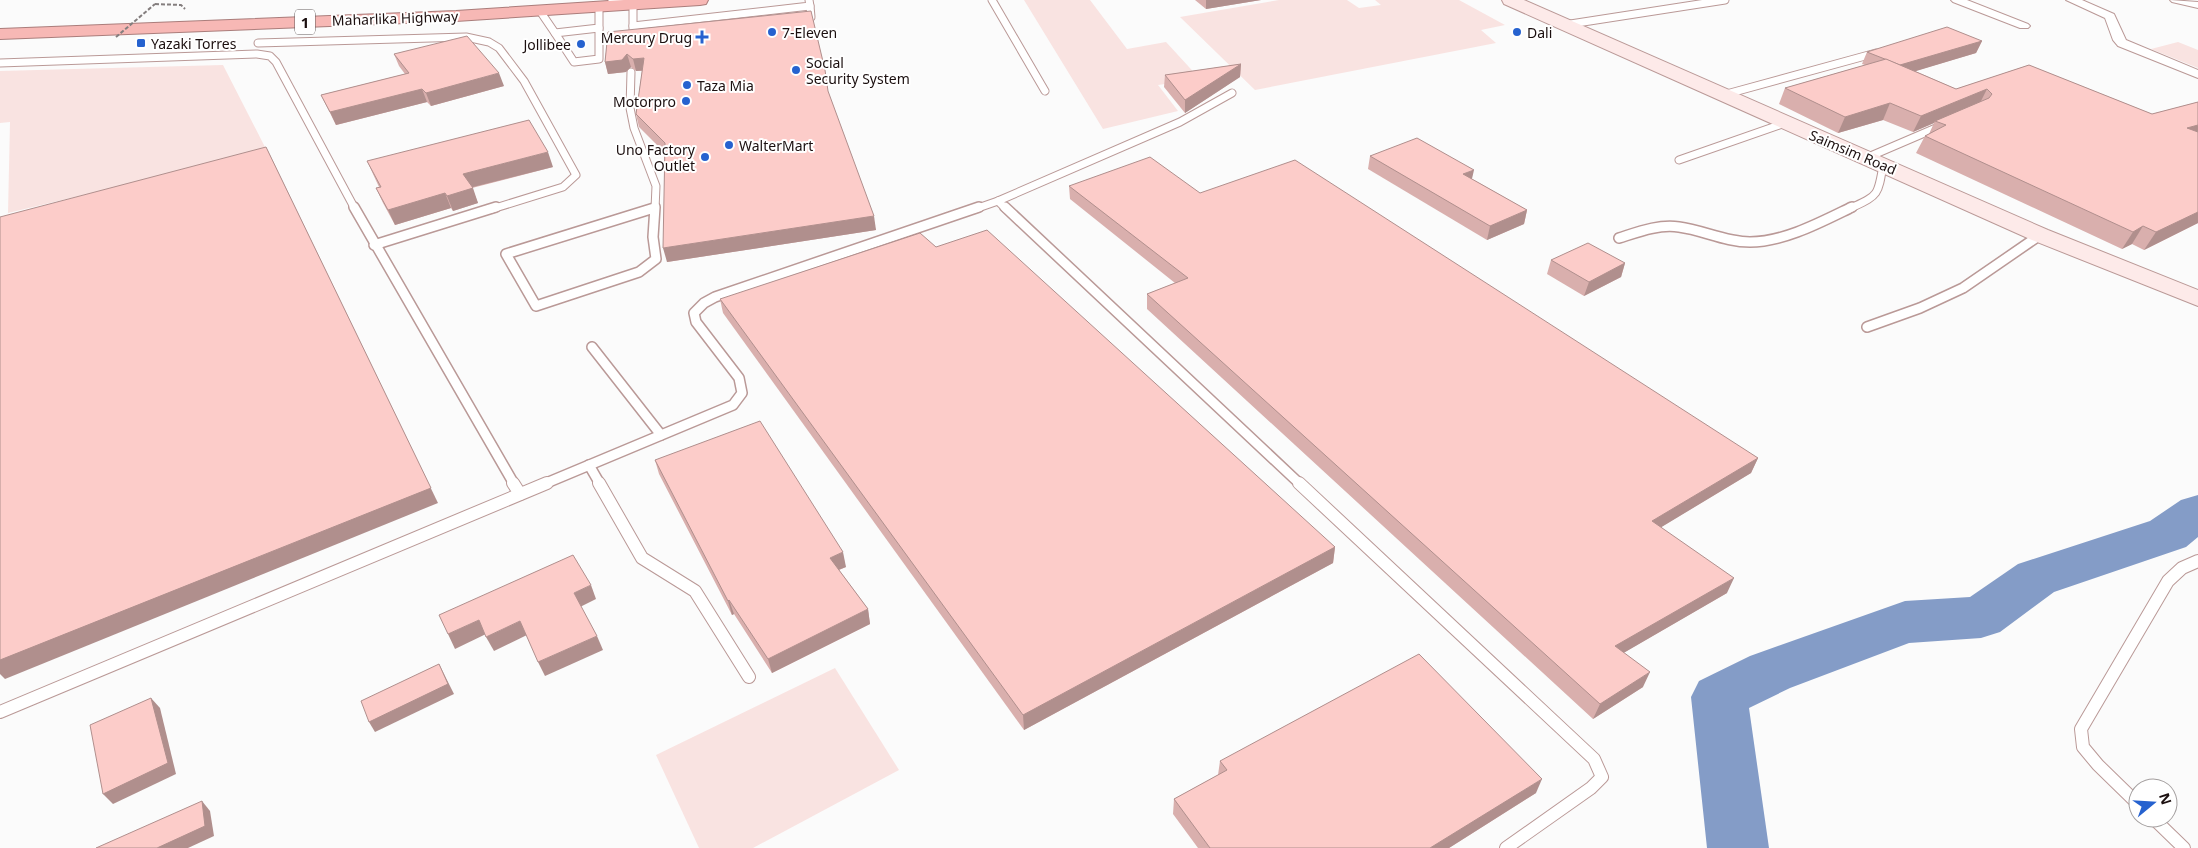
<svg xmlns="http://www.w3.org/2000/svg" width="2198" height="848" font-family="'Noto Sans',sans-serif">
  <rect width="100%" height="100%" fill="#fbfbfb"/>
  <!-- green -->
  <g fill="#f9e3e1">
    <path d="M 1024,0 L 1090,0 L 1127,49 L 1166,42 L 1200,79 L 1158,85 L 1178,111 L 1103,129 Z"/>
    <path d="M 1279,0 L 1347,0 L 1359,8 L 1381,5 L 1375,0 L 1459,0 L 1505,25 L 1481,30 L 1496,43 L 1255,90 L 1180,17 Z"/>
    <path d="M 2178,42 L 2198,50 L 2198,68 L 2151,49 Z"/>
    <path d="M 223,65 L 267,151 L 8,213 L 10,122 L 0,123 L 0,71 Z"/>
    <path d="M 835,668 L 899,770 L 753,848 L 699,848 L 656,755 Z"/>
  </g>
  <g fill="none" stroke-linecap="round" stroke-linejoin="round">
    <!-- river -->
    <path fill="#849cc7" fill-rule="evenodd" d="M 2198,495 L 2198,537 L 2186,547 L 2054,592 L 2000,632 L 1981,638 L 1909,643 L 1790,688 L 1749,708 L 1769,848 L 1707,848 L 1691,697 L 1699,681 L 1750,656 L 1905,601 L 1970,597 L 2018,564 L 2150,521 L 2181,500 Z"/>
    <!-- lane-far2 casing -->
    <g stroke="#ba9997" stroke-width="9">
      <g id="lane-far2">
        <path d="M 612,0 L 633,5 L 633,32"/>
        <path d="M 992,0 L 1045,91"/>
        <path d="M 540,11 L 555,33 L 599,28 L 599,7"/>
        <path d="M 803,18 L 811,17 L 810,6"/>
        <path d="M 1564,25 L 1725,0"/>
        <path d="M 633,26 L 810,6 L 809,0"/>
        <path d="M 555,33 L 574,62 L 599,59 L 599,28"/>
        <path d="M 258,43 L 466,37 L 489,42 L 499,48 L 524,81 L 576,175 L 563,187 L 492,209"/>
        <path d="M 0,63 L 257,54 L 270,56 L 276,62 L 355,209"/>
        <path d="M 631,72 L 630,108 L 634,128 L 656,186 L 655,209"/>
        <path d="M 1723,95 L 1876,53"/>
        <path d="M 1866,158 L 1943,125"/>
        <path d="M 1679,160 L 1785,123"/>
        <path d="M 998,201 L 1006,209"/>
        <path d="M 652,209 L 654,208"/>
        <path d="M 975,209 L 998,201 L 1180,122 L 1232,93"/>
        <path d="M 1849,209 C 1878,195 1878,197 1883,165"/>
      </g>
    </g>
    <!-- lane-far1 casing -->
    <g stroke="#ba9997" stroke-width="12">
      <g id="lane-far1">
        <path d="M 354,207 L 514,484"/>
        <path d="M 1005,207 L 1300,484"/>
        <path d="M 654,208 L 506,254 L 536,306 L 639,272 L 656,259 L 653,237 L 655,207"/>
        <path d="M 1619,238 C 1638,232 1658,224 1679,227 C 1703,230 1725,242 1750,242 C 1784,242 1821,222 1852,207"/>
        <path d="M 374,245 L 496,207"/>
        <path d="M 1867,327 L 1920,308 L 1963,288 L 2040,235"/>
        <path d="M 592,347 L 661,435"/>
        <path d="M 589,465 L 600,484"/>
        <path d="M 544,484 L 733,405 L 742,393 L 739,378 L 696,322 L 694,313 L 704,303 L 715,297 L 979,207"/>
      </g>
    </g>
    <!-- lane casing -->
    <g stroke="#ba9997" stroke-width="14">
      <g id="lane">
        <path d="M 513,483 L 520,494"/>
        <path d="M 599,483 L 642,558 L 695,591 L 749,677"/>
        <path d="M 1299,483 L 1594,759 L 1602,777 L 1591,788 L 1506,848"/>
        <path d="M 0,712 L 547,483"/>
        <path d="M 2138,804 L 2098,765 L 2083,747 L 2081,729 L 2168,581 L 2182,568 L 2198,561"/>
        <path d="M 2153,818 L 2184,848"/>
      </g>
    </g>
    <!-- street casing -->
    <g stroke="#ba9997" stroke-width="2">
      <g id="street">
        <path d="M 1951,0 L 1967,0 L 2028,24 L 2030,26 L 2028,28 L 2020,28 L 1953,2 Z"/>
        <path d="M 2066,0 L 2082,0 L 2114,14 L 2126,40 L 2198,70 L 2198,78 L 2118,46 L 2113,40 L 2105,18 Z"/>
        <path d="M 2170,0 L 2198,2 L 2198,8 L 2172,2 Z"/>
      </g>
    </g>
    <!-- secondary casing -->
    <g stroke="#ba9997" stroke-width="2">
      <path id="secondary" d="M 1502,0 L 1524,0 L 2048,230 L 2198,290 L 2198,306 L 2032,240 L 1504,4 Z"/>
    </g>
    <!-- highway casing -->
    <g stroke="#aa7d7b" stroke-width="2">
      <path id="highway" d="M 624,0 L 708,0 L 706,4 L 700,5 L 456,21 L 0,39 L 0,29 L 456,11 Z"/>
    </g>
    <!-- path -->
    <path stroke="#847e7e" stroke-width="2" stroke-dasharray="4 2" stroke-linecap="butt" d="M 155,4 L 181,5 L 185,9"/>
    <!-- lane-far2 -->
    <use href="#lane-far2" stroke="#fff" stroke-width="7"/>
    <!-- lane-far1 -->
    <use href="#lane-far1" stroke="#fff" stroke-width="9"/>
    <!-- lane -->
    <use href="#lane" stroke="#fff" stroke-width="12"/>
    <!-- street -->
    <use href="#street" fill="#fff" fill-rule="evenodd"/>
    <!-- secondary -->
    <use href="#secondary" fill="#fdeae9" fill-rule="evenodd"/>
    <!-- highway -->
    <use href="#highway" fill="#f7b8b5" fill-rule="evenodd"/>
    <!-- path-bridge -->
    <path stroke="#847e7e" stroke-width="2" stroke-dasharray="4 2" stroke-linecap="butt" d="M 116,37 L 155,4"/>
  </g>
  <!-- wall -->
  <g fill="#d9afad">
    <path d="M 1195,0 L 1261,0 L 1206,9 Z"/>
    <path d="M 608,32 L 828,92 L 876,230 L 667,262 L 664,152 L 639,127 L 636,114 L 642,71 L 636,71 L 631,67 L 626,72 L 608,74 L 605,62 Z"/>
    <path d="M 1982,41 L 1976,53 L 1915,71 L 1956,89 L 2029,65 L 2152,114 L 2198,102 L 2198,223 L 2144,250 L 2132,244 L 2122,249 L 1916,153 L 1925,136 L 1929,134 L 1934,123 L 1913,132 L 1883,120 L 1838,133 L 1779,104 L 1785,88 L 1865,65 L 1862,64 L 1867,52 Z"/>
    <path d="M 394,54 L 504,86 L 431,106 L 427,102 L 336,125 L 321,95 L 405,74 L 399,66 Z"/>
    <path d="M 1241,64 L 1240,77 L 1185,113 L 1164,87 L 1165,75 Z"/>
    <path d="M 1370,156 L 1472,179 L 1527,210 L 1524,224 L 1487,240 L 1368,169 Z"/>
    <path d="M 367,161 L 553,167 L 472,188 L 478,203 L 453,211 L 451,208 L 395,225 L 383,203 L 376,188 L 379,187 Z"/>
    <path d="M 1069,186 L 1200,193 L 1758,458 L 1751,473 L 1661,527 L 1727,593 L 1623,653 L 1643,687 L 1593,719 L 1147,309 L 1147,294 L 1175,283 L 1070,199 Z"/>
    <path d="M 936,247 L 1335,547 L 1333,563 L 1024,730 L 723,313 L 720,299 Z"/>
    <path d="M 1551,260 L 1625,263 L 1621,277 L 1584,296 L 1547,274 Z"/>
    <path d="M 655,460 L 846,567 L 839,570 L 868,609 L 870,624 L 772,673 L 734,614 L 732,615 L 659,474 Z"/>
    <path d="M 1220,761 L 1536,793 L 1449,848 L 1198,848 L 1173,814 L 1174,799 L 1218,775 Z"/>
  </g>
  <!-- shaded-wall -->
  <g fill="#b08f8d">
    <path d="M 1206,0 L 1261,0 L 1206,9 Z"/>
    <path d="M 1982,41 L 1976,53 L 1893,78 L 1899,65 Z"/>
    <path d="M 627,54 L 631,67 L 626,72 L 608,74 L 605,62 Z"/>
    <path d="M 644,58 L 647,70 L 636,71 L 633,59 Z"/>
    <path d="M 1241,64 L 1240,77 L 1185,113 L 1185,100 Z"/>
    <path d="M 499,73 L 504,86 L 431,106 L 426,93 Z"/>
    <path d="M 422,89 L 427,102 L 336,125 L 330,112 Z"/>
    <path d="M 1987,89 L 1979,105 L 1935,121 L 1934,123 L 1913,132 L 1921,116 Z"/>
    <path d="M 1890,103 L 1883,120 L 1838,133 L 1845,117 Z"/>
    <path d="M 2198,125 L 2198,139 L 2187,128 Z"/>
    <path d="M 266,147 L 438,503 L 5,679 L 0,674 L 0,660 Z"/>
    <path d="M 548,152 L 553,167 L 469,188 L 463,174 Z"/>
    <path d="M 1474,170 L 1471,183 L 1463,174 Z"/>
    <path d="M 473,188 L 478,203 L 453,211 L 447,196 Z"/>
    <path d="M 445,193 L 451,208 L 395,225 L 388,210 Z"/>
    <path d="M 1527,210 L 1524,224 L 1487,240 L 1490,226 Z"/>
    <path d="M 2198,212 L 2198,223 L 2144,250 L 2156,232 Z"/>
    <path d="M 874,216 L 876,230 L 667,262 L 663,248 Z"/>
    <path d="M 2143,226 L 2132,244 L 2122,249 L 2133,232 Z"/>
    <path d="M 1625,263 L 1621,277 L 1584,296 L 1589,282 Z"/>
    <path d="M 1758,458 L 1751,473 L 1645,537 L 1652,521 Z"/>
    <path d="M 1335,547 L 1333,563 L 1024,730 L 1023,715 Z"/>
    <path d="M 843,552 L 846,567 L 833,572 L 830,558 Z"/>
    <path d="M 1734,578 L 1727,593 L 1608,662 L 1615,646 Z"/>
    <path d="M 591,585 L 596,599 L 580,607 L 574,593 Z"/>
    <path d="M 729,600 L 734,614 L 732,615 L 728,601 Z"/>
    <path d="M 868,609 L 870,624 L 772,673 L 768,659 Z"/>
    <path d="M 479,620 L 486,634 L 455,649 L 448,634 Z"/>
    <path d="M 520,621 L 527,635 L 494,651 L 486,637 Z"/>
    <path d="M 597,636 L 603,650 L 545,676 L 538,662 Z"/>
    <path d="M 439,664 L 454,694 L 375,732 L 369,722 Z"/>
    <path d="M 1650,672 L 1643,687 L 1593,719 L 1600,704 Z"/>
    <path d="M 151,698 L 160,708 L 176,774 L 113,804 L 103,794 Z"/>
    <path d="M 1542,779 L 1536,793 L 1449,848 L 1430,848 Z"/>
    <path d="M 202,801 L 210,811 L 214,836 L 188,848 L 157,848 Z"/>
  </g>
  <!-- building -->
  <g fill="#fcccc9" stroke="#b08f8d">
    <path d="M 811,11 L 825,70 L 828,91 L 874,216 L 663,248 L 665,143 L 636,114 L 644,58 L 633,59 L 627,54 L 622,60 L 605,62 L 608,32 Z"/>
    <path d="M 1947,27 L 1982,41 L 1900,65 L 1867,52 Z"/>
    <path d="M 467,36 L 499,73 L 426,93 L 422,89 L 330,112 L 321,95 L 409,73 L 394,54 Z"/>
    <path d="M 1886,59 L 1956,89 L 2029,65 L 2152,114 L 2198,102 L 2198,125 L 2187,128 L 2198,132 L 2198,212 L 2156,232 L 2143,226 L 2133,232 L 1925,136 L 1946,125 L 1935,121 L 1989,98 L 1992,94 L 1987,89 L 1921,116 L 1890,103 L 1845,117 L 1785,88 Z"/>
    <path d="M 1241,64 L 1185,100 L 1165,75 Z"/>
    <path d="M 529,120 L 548,152 L 463,174 L 473,188 L 447,196 L 445,193 L 388,210 L 376,188 L 381,187 L 367,161 Z"/>
    <path d="M 1417,138 L 1474,170 L 1463,174 L 1527,210 L 1490,226 L 1370,156 Z"/>
    <path d="M 266,147 L 431,488 L 0,660 L 0,217 Z"/>
    <path d="M 1150,157 L 1200,193 L 1295,160 L 1758,458 L 1652,521 L 1734,578 L 1615,646 L 1650,672 L 1600,704 L 1147,294 L 1188,278 L 1069,186 Z"/>
    <path d="M 987,230 L 1335,547 L 1023,715 L 720,299 L 920,233 L 936,247 Z"/>
    <path d="M 1588,243 L 1625,263 L 1589,282 L 1551,260 Z"/>
    <path d="M 760,421 L 843,552 L 830,558 L 868,609 L 768,659 L 729,600 L 728,601 L 655,460 Z"/>
    <path d="M 573,555 L 591,585 L 574,593 L 597,636 L 538,662 L 520,621 L 486,637 L 479,620 L 448,634 L 439,615 Z"/>
    <path d="M 1419,654 L 1542,779 L 1430,848 L 1210,848 L 1174,799 L 1227,770 L 1220,761 Z"/>
    <path d="M 439,664 L 448,684 L 369,722 L 361,701 Z"/>
    <path d="M 151,698 L 168,763 L 103,794 L 90,725 Z"/>
    <path d="M 202,801 L 205,826 L 157,848 L 96,848 Z"/>
  </g>
  <!-- markers -->
  <g fill="#2662cf" stroke="#fff" stroke-width="2">
    <circle cx="772" cy="32" r="5"/>
    <circle cx="1517" cy="32" r="5"/>
    <path d="M699.5 29.5h5v5h5v5h-5v5h-5v-5h-5v-5h5z"/>
    <rect x="136" y="38" width="10" height="10" rx="2.5"/>
    <circle cx="581" cy="44" r="5"/>
    <circle cx="796" cy="70" r="5"/>
    <circle cx="687" cy="85" r="5"/>
    <circle cx="686" cy="101" r="5"/>
    <circle cx="729" cy="145" r="5"/>
    <circle cx="705" cy="157" r="5"/>
  </g>
  <g text-anchor="middle" dominant-baseline="central" stroke-width="4" stroke-linejoin="round" paint-order="stroke">
    <!-- far-street labels -->
    <g font-size="14" fill="#1b0f0f" stroke="#fff">
      <text transform="translate(395 18) rotate(-2)">Maharlika Highway</text>
      <text transform="translate(1853 152) rotate(23)">Saimsim Road</text>
    </g>
    <!-- far-poi labels -->
    <g font-size="14" fill="#1b0f0f" stroke="#fff" text-anchor="start">
      <text x="782" y="32">7-Eleven</text>
      <text x="1527" y="32">Dali</text>
      <text x="692" y="37" text-anchor="end">Mercury Drug</text>
      <text x="151" y="43">Yazaki Torres</text>
      <text x="571" y="44" text-anchor="end">Jollibee</text>
      <text x="806" y="62">Social<tspan x="806" dy="16">Security System</tspan></text>
      <text x="697" y="85">Taza Mia</text>
      <text x="676" y="101" text-anchor="end">Motorpro</text>
      <text x="739" y="145">WalterMart</text>
      <text x="695" y="149" text-anchor="end">Uno Factory<tspan x="695" dy="16">Outlet</tspan></text>
    </g>
    <!-- shield labels -->
    <rect fill="#fff" stroke="#5f5757" stroke-width="1" x="295" y="9.5" width="20" height="25" rx="4"/>
    <g font-size="15" font-weight="bold" fill="#1b0f0f">
      <text x="305" y="22">1</text>
    </g>
  </g>
  <!-- north arrow -->
  <g transform="translate(2153 803) rotate(72)"><circle r="24" fill="#ffffff" stroke="#a49f9f"/>
  <path d="M0-4L9 19L0 12L-9 19Z" fill="#2662cf"/>
  <text y="-8" font-size="14" font-weight="bold" text-anchor="middle" fill="#1b0f0f">N</text>
  </g>
</svg>
